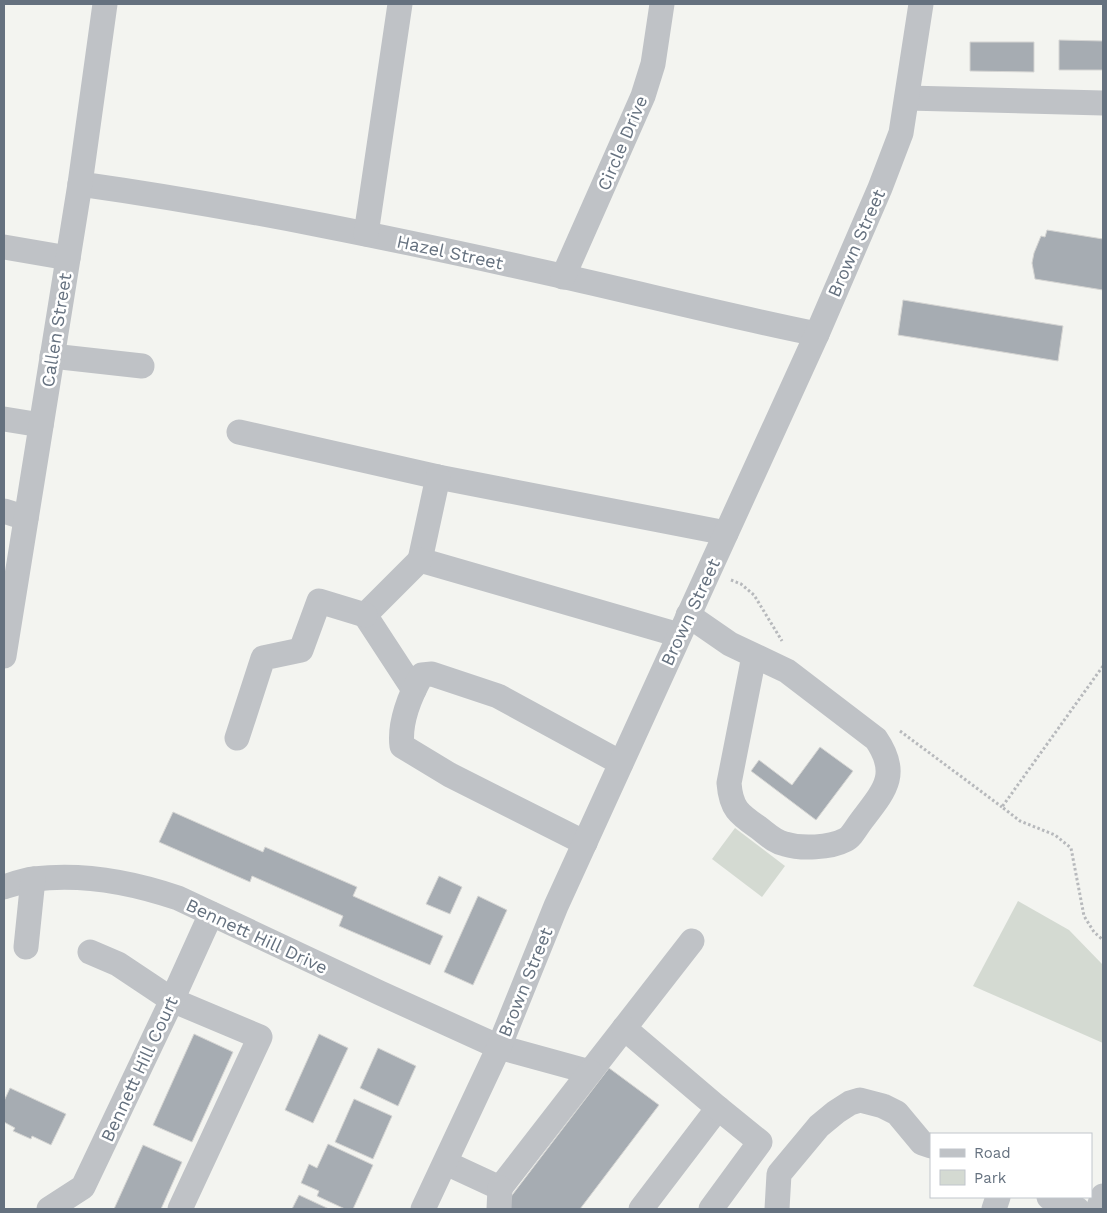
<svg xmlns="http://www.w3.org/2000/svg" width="1107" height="1213" font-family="'Work Sans',sans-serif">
  <rect width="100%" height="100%" fill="#f3f4f0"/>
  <!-- green -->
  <g fill="#d4dad2">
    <path d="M 735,828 L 785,866 L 762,897 L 712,859 Z"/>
    <path d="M 1018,901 L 1069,930 L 1103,965 L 1103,1043 L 973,986 Z"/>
  </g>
  <!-- building -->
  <g fill="#a6acb2" stroke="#d5d5d3">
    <path d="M 1059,40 L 1103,41 L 1103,70 L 1059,70 Z"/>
    <path d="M 970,42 L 1034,42 L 1034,72 L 970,71 Z"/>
    <path d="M 1047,230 L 1103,239 L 1103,290 L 1035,279 L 1032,263 L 1034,253 L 1041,236 L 1045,237 Z"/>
    <path d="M 903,300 L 1063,326 L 1058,361 L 898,335 Z"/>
    <path d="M 820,747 L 853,771 L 816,820 L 751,771 L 759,760 L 792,785 Z"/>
    <path d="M 173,812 L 263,852 L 265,847 L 357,887 L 353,896 L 443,936 L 430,965 L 339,926 L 343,916 L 252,876 L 250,882 L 159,842 Z"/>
    <path d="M 439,876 L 462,887 L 450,914 L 426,904 Z"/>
    <path d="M 478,896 L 507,910 L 473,985 L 444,972 Z"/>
    <path d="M 194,1034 L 233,1052 L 192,1142 L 153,1125 Z"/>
    <path d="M 319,1034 L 348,1048 L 313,1123 L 285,1110 Z"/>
    <path d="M 378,1048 L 416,1066 L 398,1106 L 360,1088 Z"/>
    <path d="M 609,1068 L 659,1105 L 580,1209 L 507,1209 L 503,1207 Z"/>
    <path d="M 10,1088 L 66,1114 L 51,1145 L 32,1136 L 31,1139 L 13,1131 L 15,1128 L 4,1122 L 4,1101 Z"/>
    <path d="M 354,1099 L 392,1116 L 373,1159 L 335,1142 Z"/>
    <path d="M 328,1144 L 373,1165 L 353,1209 L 345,1209 L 317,1196 L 319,1191 L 301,1183 L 309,1164 L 317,1168 Z"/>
    <path d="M 143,1145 L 182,1162 L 161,1209 L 114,1209 Z"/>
    <path d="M 299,1195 L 329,1209 L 292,1209 Z"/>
  </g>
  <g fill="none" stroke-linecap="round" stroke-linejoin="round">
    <!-- path -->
    <g stroke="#b7b9bc" stroke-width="3" stroke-dasharray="2.5 2.5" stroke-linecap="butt">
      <path d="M 731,580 L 741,584 L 754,595 L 782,641"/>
      <path d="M 1103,666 L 1002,807 L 1020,821 L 1055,835 L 1071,848 L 1084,916 L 1094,932 L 1103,940"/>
      <path d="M 900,731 L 1002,807"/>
    </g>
    <!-- minor -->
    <g stroke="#bfc2c6" stroke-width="25">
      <path d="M 907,98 L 1103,103"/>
      <path d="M 80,184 C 243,207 405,241 566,277 C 650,296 733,317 817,334"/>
      <path d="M 366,234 L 400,4"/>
      <path d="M 4,247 L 68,258"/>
      <path d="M 563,277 L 643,96 L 653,64 L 662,4"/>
      <path d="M 52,356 L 142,366"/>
      <path d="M 4,419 L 41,425"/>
      <path d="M 239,432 L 438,477 L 726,533"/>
      <path d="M 438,477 L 420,560 L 679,635"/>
      <path d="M 4,511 L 26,518"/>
      <path d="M 688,615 L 730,644 L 787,671 L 876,739 C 900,774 885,790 862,820 C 857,826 852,837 845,840 C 830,848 801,849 785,844 C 775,842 767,834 759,828 C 739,814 731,809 729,783 L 754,656"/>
      <path d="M 4,656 L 80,184 L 105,4"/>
      <path d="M 414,690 L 365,615 L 420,560"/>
      <path d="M 237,738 L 263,658 L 301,650 L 319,601 L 365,615"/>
      <path d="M 585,843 L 450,775 L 402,746 C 399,723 410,695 422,675 L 432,674 L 498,696 L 621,763"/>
      <path d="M 4,887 C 13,884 24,880 34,879 C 83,873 131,882 178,898 L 380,993 L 499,1047 L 590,1072 L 692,941"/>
      <path d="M 26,947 L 33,879"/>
      <path d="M 90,952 L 118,964 L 172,1000 L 260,1037 L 180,1209"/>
      <path d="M 624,1028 L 718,1108 L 641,1209"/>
      <path d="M 446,1163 L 500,1188 L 590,1072"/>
      <path d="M 1049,1197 L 1077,1209"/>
      <path d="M 49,1209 L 83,1187 L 172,1000 L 211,914"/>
      <path d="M 423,1209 L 499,1047 L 556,906 L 817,334 L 880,188 L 901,133 L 921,4"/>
      <path d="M 499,1209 L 500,1188"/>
      <path d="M 711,1209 L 760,1142 L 718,1108"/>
      <path d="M 777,1209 L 779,1174 L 819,1126 L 836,1112 L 850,1103 L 860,1100 L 883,1106 L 897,1113 L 922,1143 L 931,1146"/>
      <path d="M 994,1209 L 998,1197"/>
      <path d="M 1098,1209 L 1103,1196"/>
    </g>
  </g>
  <g text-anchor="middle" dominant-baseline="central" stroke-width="5" stroke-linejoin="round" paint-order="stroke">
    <!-- street labels -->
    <g font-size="18" fill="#65717f" stroke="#fff">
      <text transform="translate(622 143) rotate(-67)">Circle Drive</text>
      <text transform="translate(856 243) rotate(-66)">Brown Street</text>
      <text transform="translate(450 252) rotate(12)">Hazel Street</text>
      <text transform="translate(56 330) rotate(-81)">Callen Street</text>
      <text transform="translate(690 612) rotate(-65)">Brown Street</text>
      <text transform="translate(257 936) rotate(25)">Bennett Hill Drive</text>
      <text transform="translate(525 982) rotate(-68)">Brown Street</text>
      <text transform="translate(139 1069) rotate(-65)">Bennett Hill Court</text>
    </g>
  </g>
  <!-- border -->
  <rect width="1107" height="1213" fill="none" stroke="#65717f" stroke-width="10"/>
  <!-- legend -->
  <rect x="930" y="1133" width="162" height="65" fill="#ffffff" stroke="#c1c6cc"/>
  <rect x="940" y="1149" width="25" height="8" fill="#bfc2c6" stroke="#c1c6cc"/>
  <text x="974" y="1158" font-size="15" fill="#65717f">Road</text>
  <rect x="940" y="1170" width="25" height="15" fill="#d4dad2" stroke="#c1c6cc"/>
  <text x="974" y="1183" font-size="15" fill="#65717f">Park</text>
</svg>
